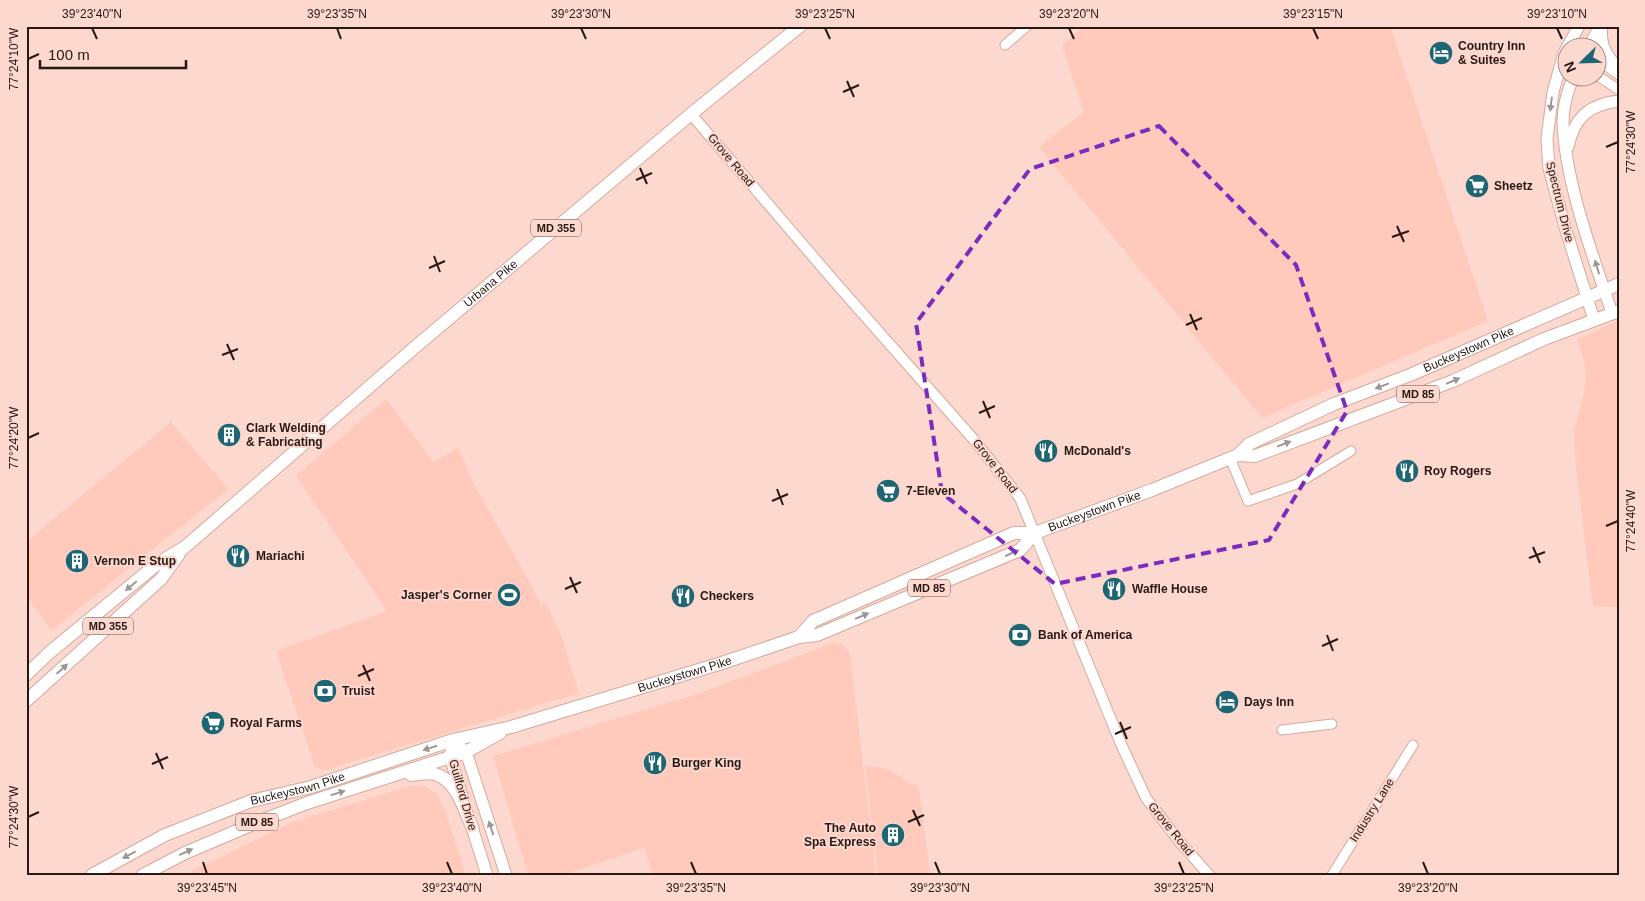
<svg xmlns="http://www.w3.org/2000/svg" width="1645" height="901" font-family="Arial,sans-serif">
  <rect width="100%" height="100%" fill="#fdd8ce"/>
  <!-- built -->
  <g fill="#ffc9bb">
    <path d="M 1084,26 L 1390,26 L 1488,321 L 1262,418 L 1039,147 L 1084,112 L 1062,45 Z"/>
    <path d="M 1619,320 L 1619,607 L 1593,606 L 1576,468 L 1574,432 L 1586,385 L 1585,363 L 1577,340 Z"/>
    <path d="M 386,399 L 433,462 L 458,448 L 476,488 L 524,572 L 541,605 L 547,604 L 561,635 L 579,693 L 325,770 L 315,767 L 276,651 L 387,611 L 296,476 Z"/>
    <path d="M 171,422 L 228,489 L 52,630 L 26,596 L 27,541 Z"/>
    <path d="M 833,643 L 843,645 L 850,654 L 876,875 L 653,875 L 644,848 L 564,875 L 528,875 L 493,756 L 697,694 Z"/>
    <path d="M 865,766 L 885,768 L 919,788 L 930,875 L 878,875 Z"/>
    <path d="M 409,786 L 425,786 L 437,794 L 445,810 L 466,875 L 184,875 L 290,823 Z"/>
  </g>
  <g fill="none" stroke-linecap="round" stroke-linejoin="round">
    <!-- minor casing -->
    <g stroke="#d6aa9e" stroke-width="11">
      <g id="minor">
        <path d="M 1570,40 L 1579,48"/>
        <path d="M 1005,45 L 1027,26"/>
        <path d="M 1598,60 L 1619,75"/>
        <path d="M 1598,76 L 1619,90"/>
        <path d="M 1230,458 L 1248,501 L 1297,484 L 1351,451"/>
        <path d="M 1282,730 L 1332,724"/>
        <path d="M 1332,875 L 1413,745"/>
      </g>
    </g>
    <!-- tertiary casing -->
    <g stroke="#d6aa9e" stroke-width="12">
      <path id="tertiary" d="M 691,114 L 834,281 L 975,441 L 1020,498 L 1121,744 L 1146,798 L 1179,841 L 1209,875"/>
    </g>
    <!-- secondary casing -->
    <g stroke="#d6aa9e" stroke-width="13">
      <g id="secondary">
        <path d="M 1579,26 L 1564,53 L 1553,92 L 1547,139 L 1549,168 L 1565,227 L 1594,320"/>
        <path d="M 1602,26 C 1599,44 1607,57 1619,69"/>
        <path d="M 1588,48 L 1600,26"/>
        <path d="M 1573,78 C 1568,90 1563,108 1563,122 C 1565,182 1593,256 1612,313"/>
        <path d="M 1568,147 C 1574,118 1589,104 1619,101"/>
        <path d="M 453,740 L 466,752 L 506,875"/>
        <path d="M 453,740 L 450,757 L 463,798"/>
        <path d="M 470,821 L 487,875"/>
      </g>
    </g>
    <!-- primary casing -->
    <g stroke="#d6aa9e" stroke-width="14">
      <g id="primary">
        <path d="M 1238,455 L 1255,456 L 1453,381 L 1544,339 L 1619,311"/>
        <path id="s1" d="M 799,637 L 813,621 L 1014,533 L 1035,533 L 1152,490 L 1238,455 L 1249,444 L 1334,404 L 1410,375 L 1619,284"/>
        <path id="s2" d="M 26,675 L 50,652 L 157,564 L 185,547 L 414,348 L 691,114 L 800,26"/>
        <path d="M 26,701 L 161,579 L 179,554"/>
        <path d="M 411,775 C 419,774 428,772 435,774 C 457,780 465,812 473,829"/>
        <path id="s3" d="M 92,875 L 165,835 L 251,801 L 311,787 L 453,740 L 511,727 L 722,663 L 799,637 L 817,635 L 1020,550 L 1035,533"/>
        <path d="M 143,875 L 185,853 L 258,822 L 307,803 L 466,752 L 500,733"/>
      </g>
    </g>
    <!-- minor -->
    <use href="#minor" stroke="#fff" stroke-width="9"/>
    <!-- tertiary -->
    <use href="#tertiary" stroke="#fff" stroke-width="10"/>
    <!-- secondary -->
    <use href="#secondary" stroke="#fff" stroke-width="11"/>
    <!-- primary -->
    <use href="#primary" stroke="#fff" stroke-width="12"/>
  </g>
  <!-- one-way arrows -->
  <defs><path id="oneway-solid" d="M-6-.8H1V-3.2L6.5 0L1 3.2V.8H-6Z" transform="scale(1.25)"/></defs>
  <g fill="#9e9795">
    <use href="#oneway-solid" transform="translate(1551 104) rotate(97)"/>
    <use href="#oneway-solid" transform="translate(1597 267) rotate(-107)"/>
    <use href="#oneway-solid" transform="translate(1453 381) rotate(-23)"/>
    <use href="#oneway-solid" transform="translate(1382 386) rotate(159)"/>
    <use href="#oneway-solid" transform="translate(1284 444) rotate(-21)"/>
    <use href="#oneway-solid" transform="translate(1012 553) rotate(-24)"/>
    <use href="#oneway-solid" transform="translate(131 586) rotate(140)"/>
    <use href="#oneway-solid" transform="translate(862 616) rotate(-23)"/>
    <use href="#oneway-solid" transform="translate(62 669) rotate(-42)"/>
    <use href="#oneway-solid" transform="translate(430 748) rotate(162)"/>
    <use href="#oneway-solid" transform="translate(338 793) rotate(-17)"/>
    <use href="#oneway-solid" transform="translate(491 828) rotate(-108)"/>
    <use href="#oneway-solid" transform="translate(186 852) rotate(-25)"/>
    <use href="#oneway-solid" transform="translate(129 855) rotate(152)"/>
  </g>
  <!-- marked area -->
  <path fill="none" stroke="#7b2cbf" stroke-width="4" stroke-dasharray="10 6" stroke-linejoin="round" d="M 1159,126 L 1296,265 L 1347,411 L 1269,540 L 1055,584 L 942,493 L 916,323 L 1030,169 Z"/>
  <!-- ticks -->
  <path fill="none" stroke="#281814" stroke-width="2" d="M 92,28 L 97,39M 337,28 L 341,39M 581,28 L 586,39M 825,28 L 830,39M 1069,28 L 1074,39M 1313,28 L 1318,39M 1557,28 L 1562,39M 28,59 L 39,54M 847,81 L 854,97M 843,92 L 859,85M 1606,147 L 1618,142M 640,168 L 647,184M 636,180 L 652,173M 1397,226 L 1404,242M 1392,237 L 1409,231M 434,256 L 440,272M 429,268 L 445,261M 1190,314 L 1197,330M 1186,325 L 1202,318M 227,344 L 234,360M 222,355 L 238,349M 983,401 L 990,418M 979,413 L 995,406M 28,438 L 39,433M 777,489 L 783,505M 772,501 L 788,494M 1606,526 L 1618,521M 1533,547 L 1540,563M 1529,558 L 1545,552M 570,577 L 577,593M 565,589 L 581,582M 1327,635 L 1333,651M 1322,646 L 1338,639M 363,665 L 370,681M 358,676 L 374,669M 1120,722 L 1127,739M 1115,734 L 1131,727M 156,753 L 163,769M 152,764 L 168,757M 913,810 L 920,826M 28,817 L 39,812M 908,822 L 924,815M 203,862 L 207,874M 447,862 L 452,874M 691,862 L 696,874M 935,862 L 940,874M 1179,862 L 1184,874M 1423,862 L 1428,874"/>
  <!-- icons -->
  <defs>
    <g id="hotel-disc" transform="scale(1.25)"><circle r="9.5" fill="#1f6675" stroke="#fdd8ce"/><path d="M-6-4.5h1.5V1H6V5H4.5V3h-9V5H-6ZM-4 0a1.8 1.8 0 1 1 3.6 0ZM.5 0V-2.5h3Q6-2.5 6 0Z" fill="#fff"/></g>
    <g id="supermarket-disc" transform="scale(1.25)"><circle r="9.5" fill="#1f6675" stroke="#fdd8ce"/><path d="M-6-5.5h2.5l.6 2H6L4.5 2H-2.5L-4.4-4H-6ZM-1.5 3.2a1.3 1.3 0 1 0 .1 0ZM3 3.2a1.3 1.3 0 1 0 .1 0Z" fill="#fff"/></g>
    <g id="building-disc" transform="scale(1.25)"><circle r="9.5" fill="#1f6675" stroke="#fdd8ce"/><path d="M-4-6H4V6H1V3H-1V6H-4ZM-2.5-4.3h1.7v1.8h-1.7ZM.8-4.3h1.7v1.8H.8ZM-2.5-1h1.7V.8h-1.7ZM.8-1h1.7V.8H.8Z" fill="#fff"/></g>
    <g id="restaurant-disc" transform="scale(1.25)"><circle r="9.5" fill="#1f6675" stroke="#fdd8ce"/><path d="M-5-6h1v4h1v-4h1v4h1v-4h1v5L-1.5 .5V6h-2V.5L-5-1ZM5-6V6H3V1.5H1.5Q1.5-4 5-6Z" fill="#fff"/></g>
    <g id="stadium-disc" transform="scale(1.25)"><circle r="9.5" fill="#1f6675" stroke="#fdd8ce"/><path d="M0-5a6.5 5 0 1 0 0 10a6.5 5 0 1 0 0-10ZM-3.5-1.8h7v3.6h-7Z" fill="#fff"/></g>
    <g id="bank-disc" transform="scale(1.25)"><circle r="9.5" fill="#1f6675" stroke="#fdd8ce"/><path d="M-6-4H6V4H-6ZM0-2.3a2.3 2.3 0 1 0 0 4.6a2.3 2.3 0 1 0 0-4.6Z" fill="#fff"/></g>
  </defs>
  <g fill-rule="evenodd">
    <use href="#hotel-disc" x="1441" y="53"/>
    <use href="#supermarket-disc" x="1477" y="186"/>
    <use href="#building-disc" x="229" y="435"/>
    <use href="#restaurant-disc" x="1046" y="451"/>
    <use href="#restaurant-disc" x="1407" y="471"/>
    <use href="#supermarket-disc" x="888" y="491"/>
    <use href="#restaurant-disc" x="238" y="556"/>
    <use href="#building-disc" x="77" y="561"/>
    <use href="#restaurant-disc" x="1114" y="589"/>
    <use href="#stadium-disc" x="509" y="595"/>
    <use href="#restaurant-disc" x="683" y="596"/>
    <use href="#bank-disc" x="1020" y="635"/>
    <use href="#bank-disc" x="325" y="691"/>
    <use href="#hotel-disc" x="1227" y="702"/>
    <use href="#supermarket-disc" x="213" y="723"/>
    <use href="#restaurant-disc" x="655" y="763"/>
    <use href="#building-disc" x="893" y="835"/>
  </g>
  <g text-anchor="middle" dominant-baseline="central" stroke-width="4" stroke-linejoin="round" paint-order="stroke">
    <!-- shield labels -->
    <g fill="#fdd8ce" stroke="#68524c" stroke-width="1">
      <rect x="531" y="219.5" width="50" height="17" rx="4"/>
      <rect x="1397" y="385.5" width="42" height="17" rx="4"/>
      <rect x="908" y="579.5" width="42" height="17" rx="4"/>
      <rect x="83" y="617.5" width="50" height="17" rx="4"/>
      <rect x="236" y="813.5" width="42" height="17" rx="4"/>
    </g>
    <g font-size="11" font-weight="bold" fill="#281814">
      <text x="556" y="228">MD 355</text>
      <text x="1418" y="394">MD 85</text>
      <text x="929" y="588">MD 85</text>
      <text x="108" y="626">MD 355</text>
      <text x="257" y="822">MD 85</text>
    </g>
    <!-- poi labels -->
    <g font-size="12" font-weight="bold" fill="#281814" stroke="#fdd8ce" text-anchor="start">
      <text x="1458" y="46">Country Inn<tspan x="1458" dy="14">&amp; Suites</tspan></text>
      <text x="1494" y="186">Sheetz</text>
      <text x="246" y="428">Clark Welding<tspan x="246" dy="14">&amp; Fabricating</tspan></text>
      <text x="1064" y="451">McDonald's</text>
      <text x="1424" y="471">Roy Rogers</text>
      <text x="906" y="491">7-Eleven</text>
      <text x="256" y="556">Mariachi</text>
      <text x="94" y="561">Vernon E Stup</text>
      <text x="1132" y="589">Waffle House</text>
      <text x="492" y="595" text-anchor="end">Jasper's Corner</text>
      <text x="700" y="596">Checkers</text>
      <text x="1038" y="635">Bank of America</text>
      <text x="342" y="691">Truist</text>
      <text x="1244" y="702">Days Inn</text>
      <text x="230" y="723">Royal Farms</text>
      <text x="672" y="763">Burger King</text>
      <text x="876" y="828" text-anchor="end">The Auto<tspan x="876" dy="14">Spa Express</tspan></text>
    </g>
    <!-- street labels -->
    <g font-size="12" fill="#281814" stroke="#fdd8ce">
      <text transform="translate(731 160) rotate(50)">Grove Road</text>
      <text transform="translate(1560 202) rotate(76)">Spectrum Drive</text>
      <text stroke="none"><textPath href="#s2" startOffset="608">Urbana Pike</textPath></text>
      <text stroke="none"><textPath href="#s1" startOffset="734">Buckeystown Pike</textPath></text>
      <text transform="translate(995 466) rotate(52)">Grove Road</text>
      <text stroke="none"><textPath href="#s1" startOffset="325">Buckeystown Pike</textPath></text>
      <text stroke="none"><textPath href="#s3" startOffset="628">Buckeystown Pike</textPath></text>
      <text stroke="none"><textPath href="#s3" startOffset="224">Buckeystown Pike</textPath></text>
      <text transform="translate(463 795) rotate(74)">Guilford Drive</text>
      <text transform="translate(1372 810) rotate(-58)">Industry Lane</text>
      <text transform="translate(1171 829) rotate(51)">Grove Road</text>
    </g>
  </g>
  <!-- border -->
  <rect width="1645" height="901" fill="none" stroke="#fdd8ce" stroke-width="55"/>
  <!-- north arrow -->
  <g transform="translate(1582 62) rotate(247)"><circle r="24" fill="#fdd8ce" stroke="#a88b84"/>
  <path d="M0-4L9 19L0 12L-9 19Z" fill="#1f6675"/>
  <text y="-8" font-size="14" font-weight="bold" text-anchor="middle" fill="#281814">N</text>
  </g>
  <!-- scale -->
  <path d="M40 60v8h146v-8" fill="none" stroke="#281814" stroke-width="2.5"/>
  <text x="48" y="60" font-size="15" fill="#281814" stroke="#fdd8ce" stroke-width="4" paint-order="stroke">100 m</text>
  <rect x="28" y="28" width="1590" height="846" fill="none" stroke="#281814" stroke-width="2"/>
  <g font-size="12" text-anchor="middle" fill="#281814">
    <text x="92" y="18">39°23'40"N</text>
    <text x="337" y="18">39°23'35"N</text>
    <text x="581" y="18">39°23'30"N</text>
    <text x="825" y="18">39°23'25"N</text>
    <text x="1069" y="18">39°23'20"N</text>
    <text x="1313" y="18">39°23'15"N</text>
    <text x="1557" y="18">39°23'10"N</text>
    <text transform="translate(14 59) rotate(-90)" y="4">77°24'10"W</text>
    <text transform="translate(1631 142) rotate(-90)" y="4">77°24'30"W</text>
    <text transform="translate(14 438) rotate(-90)" y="4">77°24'20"W</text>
    <text transform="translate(1631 521) rotate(-90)" y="4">77°24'40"W</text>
    <text transform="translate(14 817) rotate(-90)" y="4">77°24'30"W</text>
    <text x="207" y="892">39°23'45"N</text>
    <text x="452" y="892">39°23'40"N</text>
    <text x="696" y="892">39°23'35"N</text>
    <text x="940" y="892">39°23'30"N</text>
    <text x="1184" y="892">39°23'25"N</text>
    <text x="1428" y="892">39°23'20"N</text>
  </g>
</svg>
